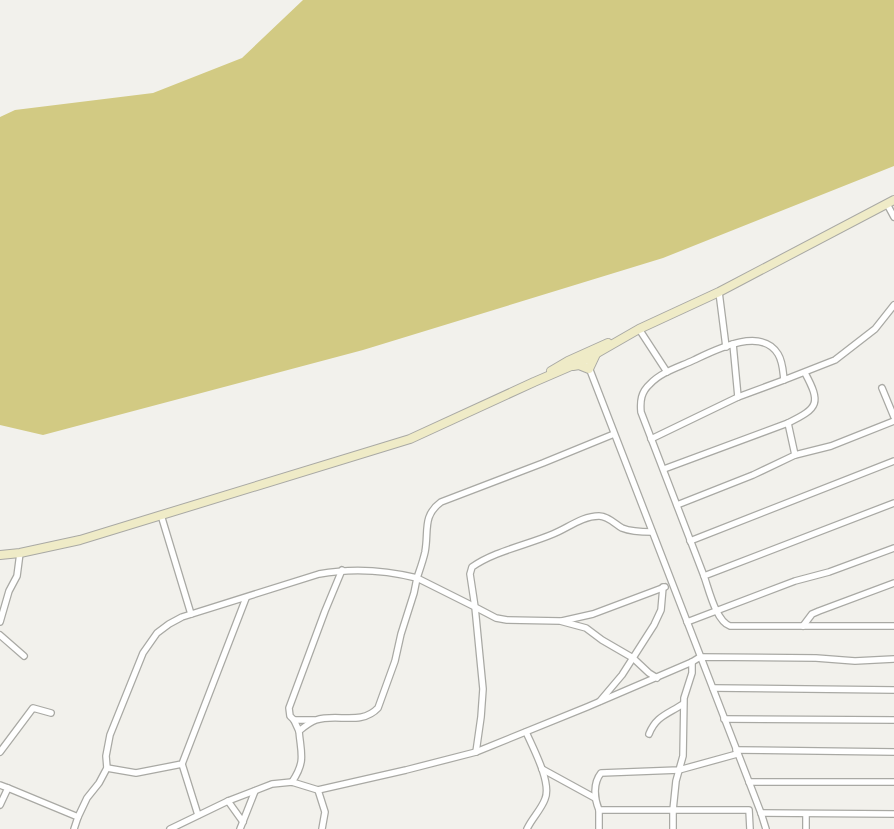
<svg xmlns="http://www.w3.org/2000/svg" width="894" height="829" font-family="'IBM Plex Sans',sans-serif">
  <rect width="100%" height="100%" fill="#f2f1ec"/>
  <!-- green -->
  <path fill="#d2ca83" d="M 303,0 L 894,0 L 894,166 L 663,258 L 363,350 L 43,435 L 0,425 L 0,117 L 15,110 L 153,93 L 242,58 Z"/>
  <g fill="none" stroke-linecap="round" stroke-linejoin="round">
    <!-- street casing -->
    <g stroke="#a9a9a4" stroke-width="8">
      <g id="street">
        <path d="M 887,204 L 894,217"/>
        <path d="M 719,292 L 726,347"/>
        <path d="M 639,329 L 667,372"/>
        <path d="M 588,365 L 761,813 L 766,829"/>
        <path d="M 882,388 L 894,417"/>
        <path d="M 738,397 L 784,380"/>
        <path d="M 788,423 C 819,408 821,403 805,373"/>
        <path d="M 651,439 L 738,397 L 733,344"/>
        <path d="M 795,455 L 831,446 L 894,421"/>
        <path d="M 664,469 L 788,423 L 795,455 L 753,475 L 677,505"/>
        <path d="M 894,503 L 704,576 C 709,590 716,621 730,626 L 894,626"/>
        <path d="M 161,515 L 191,614"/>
        <path d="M 652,532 C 643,532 632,532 622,528 C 615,524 608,516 599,516 C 582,516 568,528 553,534 C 527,545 495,551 472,567 L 470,574 L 475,607 L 496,618 L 507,620 L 560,621 L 586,628 L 602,640 L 633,658 L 649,673 L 657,678"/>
        <path d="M 690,541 L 894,461"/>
        <path d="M 704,576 L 641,412 C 640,401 641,392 650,384 C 661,372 679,367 694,360 C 715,350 761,326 778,354 C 783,362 783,372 784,380 L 835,360 L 875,329 L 894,305"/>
        <path d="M 562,621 L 593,614 L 665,587"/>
        <path d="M 0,622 L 9,591 L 17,576 L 20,553"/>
        <path d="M 687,622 L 795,581 L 829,572 L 894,548"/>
        <path d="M 803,626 L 812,614 L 819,611 L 894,583"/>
        <path d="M 0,635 L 24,656"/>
        <path d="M 713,688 L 894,690"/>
        <path d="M 600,701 L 622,675 L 654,625 L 661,610 L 663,587"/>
        <path d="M 724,719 L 894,720"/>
        <path d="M 294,720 L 314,720"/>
        <path d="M 299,731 L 294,720 L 290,716 L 289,708 L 325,611 L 342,570"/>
        <path d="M 526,732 C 533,748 552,783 545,799 C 541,810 532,818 527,829"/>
        <path d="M 649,734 C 656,716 668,714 683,704"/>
        <path d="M 736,750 L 894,752"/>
        <path d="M 0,752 L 33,708 L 51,713"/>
        <path d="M 476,752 L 481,717 L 483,689 L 475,607 L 417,578 C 420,569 423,561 425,552 C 429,531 422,516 441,502 L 543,463 L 614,434"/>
        <path d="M 182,764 L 198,815"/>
        <path d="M 107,768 L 136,773 L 182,764 L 246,598"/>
        <path d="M 542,769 L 595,798"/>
        <path d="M 749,782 L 894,782"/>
        <path d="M 0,785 L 8,788"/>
        <path d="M 318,790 L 325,812 L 322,829"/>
        <path d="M 228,801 L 243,822"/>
        <path d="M 0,805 L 8,788 L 78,817 L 74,829"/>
        <path d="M 599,810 C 594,798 593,783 601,773 L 679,770 L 737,754"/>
        <path d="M 761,813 L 894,814"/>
        <path d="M 78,817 L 87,798 L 99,783 L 107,768 L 106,756 L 110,735 L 143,653 L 157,633 L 169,624 L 182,617 L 319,574 C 351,568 385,570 417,578 L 414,593 L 401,634 L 395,661 L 378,708 C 361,726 337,713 316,720 C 310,722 304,727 299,731 C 301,754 306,761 292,782"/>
        <path d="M 170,829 L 228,801 L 272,784 L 292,782 L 318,790 L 406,770 L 476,752 L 587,707 L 692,662 L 700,657 L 816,658 L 855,661 L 894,659"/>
        <path d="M 240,829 L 255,791"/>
        <path d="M 599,829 L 599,810 L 749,810 L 750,829"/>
        <path d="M 673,829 L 673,810 L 676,781 L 683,756 L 684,698 L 692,673 L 692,662"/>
        <path d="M 806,829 L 806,814"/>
      </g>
    </g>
    <!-- secondary casing -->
    <g stroke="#a9a9a4" stroke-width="10">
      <g id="secondary">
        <path d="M 573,366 L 579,365 L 589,369 L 596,354"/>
        <path d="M 551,371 L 568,361 L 608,343"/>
        <path d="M 0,555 L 20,553 L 80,540 L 410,439 L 534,382 L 585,360 L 639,329 L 719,292 L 894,200"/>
      </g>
    </g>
    <!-- street -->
    <use href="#street" stroke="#fff" stroke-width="5.5"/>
    <!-- secondary -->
    <use href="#secondary" stroke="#efebc7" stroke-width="8"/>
  </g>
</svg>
